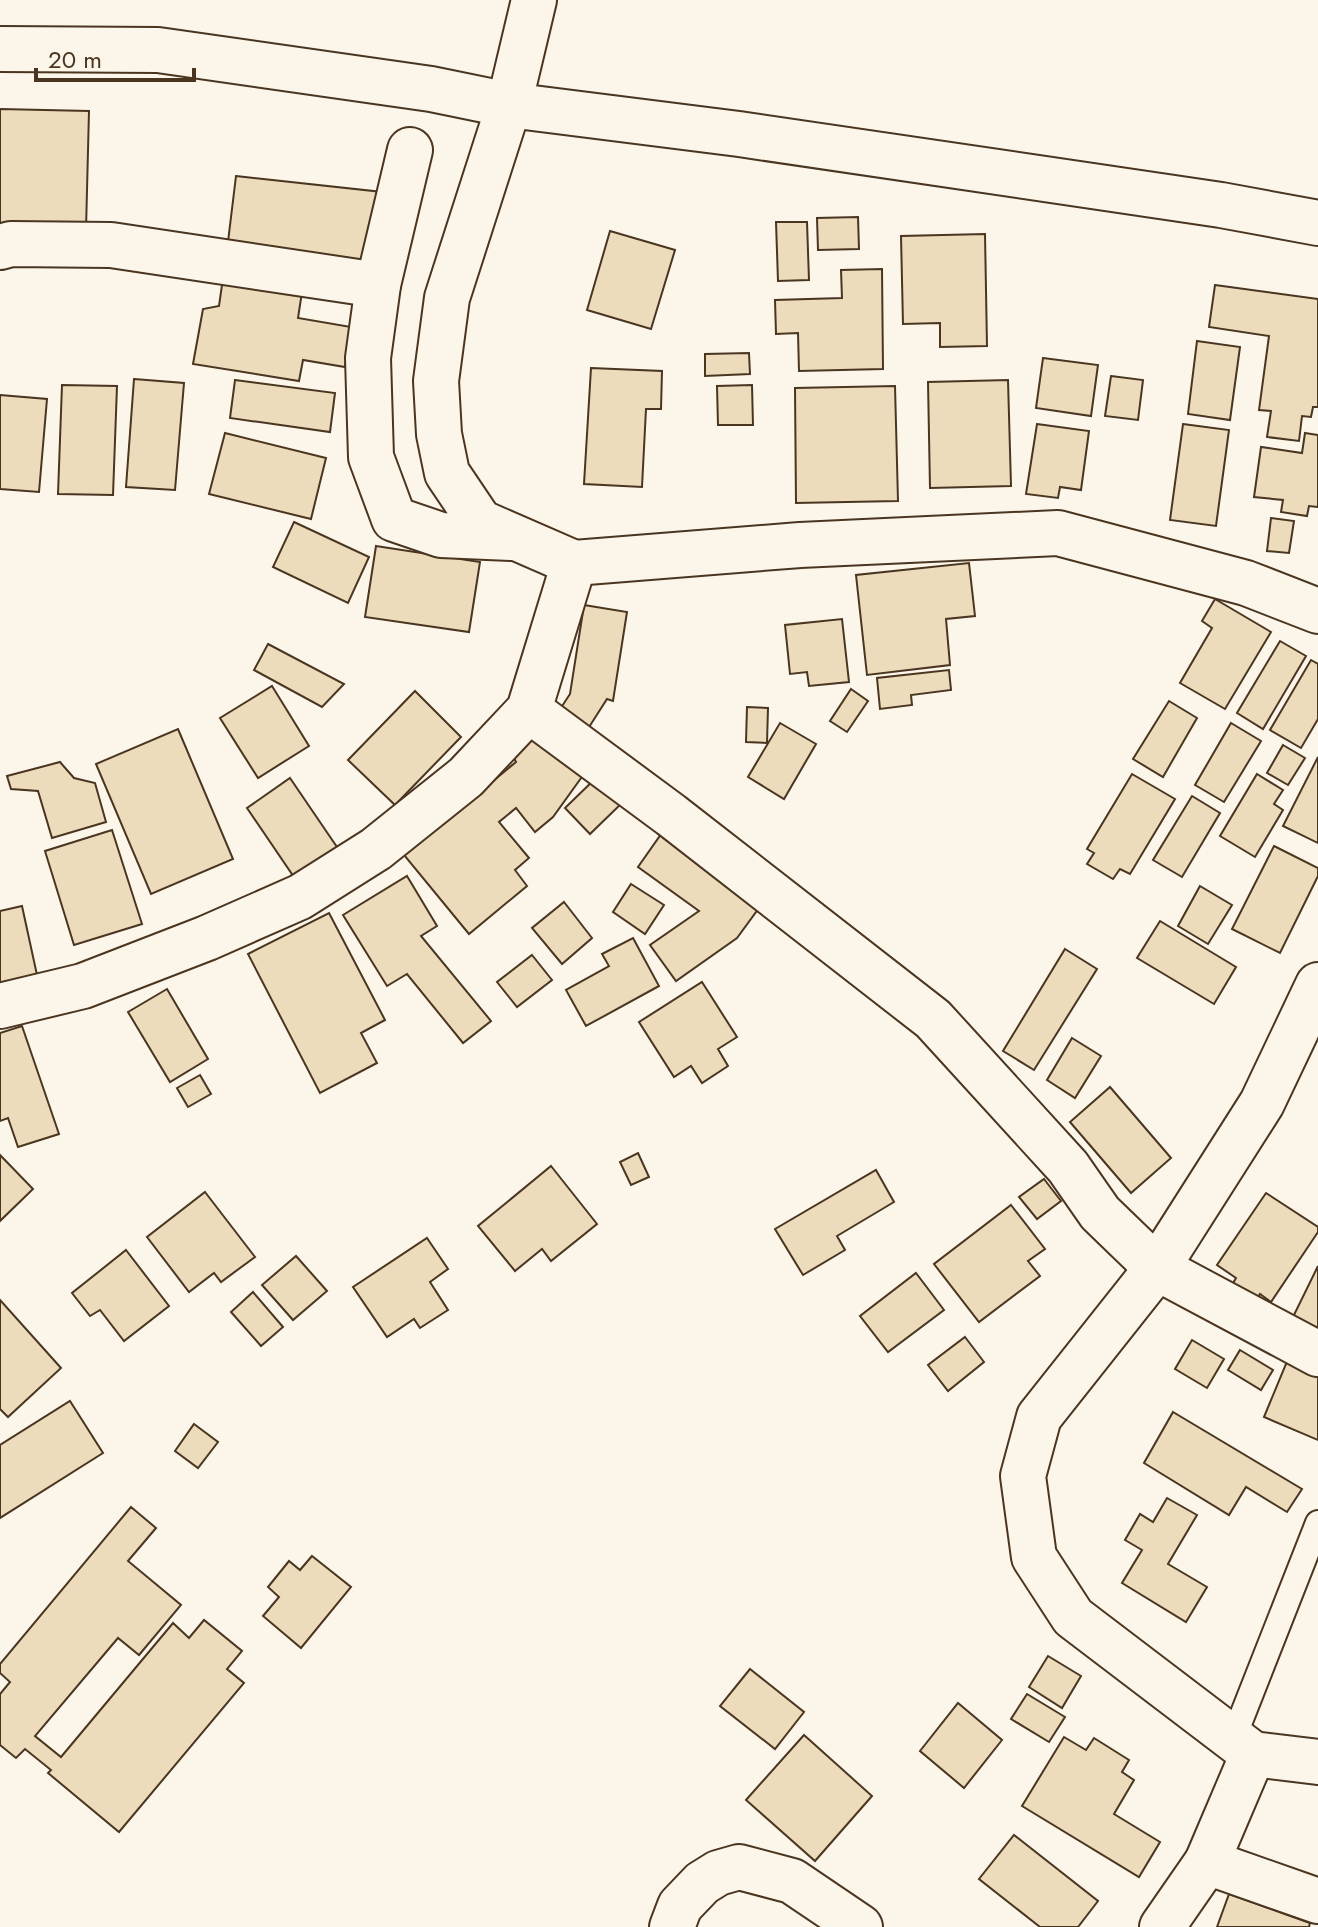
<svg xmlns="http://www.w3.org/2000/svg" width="1318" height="1927" font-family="Jost,sans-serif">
  <rect width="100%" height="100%" fill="#fbf6e9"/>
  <!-- building -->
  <g fill="#ecdcbc" stroke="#4a3520" stroke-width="2">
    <path d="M 0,109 L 89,111 L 86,230 L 0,228 Z"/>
    <path d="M 236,176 L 382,192 L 373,266 L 227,250 Z"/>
    <path d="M 858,217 L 859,249 L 818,250 L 817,218 Z"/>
    <path d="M 776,222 L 807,222 L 809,280 L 778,281 Z"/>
    <path d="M 610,231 L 675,250 L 651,329 L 587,310 Z"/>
    <path d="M 985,234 L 987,346 L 940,347 L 940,323 L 903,324 L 901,236 Z"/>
    <path d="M 882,269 L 883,369 L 799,371 L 798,333 L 776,334 L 775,300 L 842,298 L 841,270 Z"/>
    <path d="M 223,278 L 302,292 L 298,318 L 351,327 L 345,367 L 303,360 L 299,381 L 193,364 L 203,309 L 219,306 Z"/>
    <path d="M 1215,285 L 1318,299 L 1318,407 L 1313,407 L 1311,417 L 1302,416 L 1299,441 L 1267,437 L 1271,411 L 1259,410 L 1269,336 L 1209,327 Z"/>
    <path d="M 1197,341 L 1240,347 L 1230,420 L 1188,414 Z"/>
    <path d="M 749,353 L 750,374 L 705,376 L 705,354 Z"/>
    <path d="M 1043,358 L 1098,365 L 1091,416 L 1036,408 Z"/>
    <path d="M 591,368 L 662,371 L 661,409 L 646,409 L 642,487 L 584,484 Z"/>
    <path d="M 1111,376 L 1143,380 L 1138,420 L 1105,416 Z"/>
    <path d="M 134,379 L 184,383 L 175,490 L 126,487 Z"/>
    <path d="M 235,380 L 335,393 L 330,432 L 230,418 Z"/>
    <path d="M 1008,380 L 1011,486 L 930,488 L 928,382 Z"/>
    <path d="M 62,385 L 117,386 L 113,495 L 58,494 Z"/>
    <path d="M 752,385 L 753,425 L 718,425 L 717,386 Z"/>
    <path d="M 895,386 L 898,501 L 796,503 L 795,388 Z"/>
    <path d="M 0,395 L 47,399 L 39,492 L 0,489 Z"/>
    <path d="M 1037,424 L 1089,431 L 1081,490 L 1060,487 L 1058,498 L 1026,494 Z"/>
    <path d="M 1183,424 L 1229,430 L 1216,526 L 1170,520 Z"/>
    <path d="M 225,433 L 326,458 L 311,519 L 209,494 Z"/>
    <path d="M 1305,433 L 1318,435 L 1318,507 L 1309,506 L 1307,516 L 1281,512 L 1283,500 L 1254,497 L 1261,447 L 1302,453 Z"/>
    <path d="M 1271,518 L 1294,521 L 1289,553 L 1267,551 Z"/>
    <path d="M 294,522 L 369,557 L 348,603 L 273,567 Z"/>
    <path d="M 376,546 L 480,562 L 469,632 L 365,617 Z"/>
    <path d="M 969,563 L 975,616 L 946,619 L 950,665 L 867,675 L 856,575 Z"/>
    <path d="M 1215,599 L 1271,632 L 1225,709 L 1180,683 L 1212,628 L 1202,621 Z"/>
    <path d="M 584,605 L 627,612 L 613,701 L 607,699 L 584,735 L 555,717 L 570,694 Z"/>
    <path d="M 842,619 L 849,682 L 809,686 L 807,672 L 790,674 L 785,625 Z"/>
    <path d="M 1280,641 L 1306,656 L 1263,729 L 1237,713 Z"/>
    <path d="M 268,644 L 344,684 L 322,707 L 254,670 Z"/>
    <path d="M 1311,660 L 1318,664 L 1318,719 L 1301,748 L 1270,730 Z"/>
    <path d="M 949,670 L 951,690 L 911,695 L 912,705 L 880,709 L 877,678 Z"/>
    <path d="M 272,686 L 309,746 L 258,778 L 220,718 Z"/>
    <path d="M 851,689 L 868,701 L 847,732 L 830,721 Z"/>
    <path d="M 415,691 L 461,737 L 395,805 L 348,760 Z"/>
    <path d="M 1169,701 L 1197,718 L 1163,777 L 1133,759 Z"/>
    <path d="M 747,707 L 768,708 L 767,743 L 746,742 Z"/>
    <path d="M 780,723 L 816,744 L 784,799 L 748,777 Z"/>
    <path d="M 1231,723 L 1261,741 L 1224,802 L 1195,785 Z"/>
    <path d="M 178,729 L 233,859 L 151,894 L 96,764 Z"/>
    <path d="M 540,731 L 589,767 L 553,817 L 535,832 L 516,808 L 499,822 L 529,858 L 515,870 L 527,886 L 469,934 L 404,855 L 516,762 L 512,754 Z"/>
    <path d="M 1283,745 L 1305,758 L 1288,785 L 1267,773 Z"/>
    <path d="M 1318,757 L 1318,843 L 1283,826 Z"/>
    <path d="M 60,762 L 74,778 L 95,783 L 106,822 L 52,838 L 38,791 L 11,789 L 7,776 Z"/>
    <path d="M 1132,774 L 1175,799 L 1130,874 L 1120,869 L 1113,879 L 1087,864 L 1094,853 L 1087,849 Z"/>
    <path d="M 1257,774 L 1283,790 L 1274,804 L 1283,810 L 1255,857 L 1220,836 Z"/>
    <path d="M 599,775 L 624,801 L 590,834 L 565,808 Z"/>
    <path d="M 290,778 L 339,850 L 296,880 L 247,808 Z"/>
    <path d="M 1192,796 L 1220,813 L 1182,877 L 1153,860 Z"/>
    <path d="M 112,830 L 142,924 L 74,945 L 45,851 Z"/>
    <path d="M 664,830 L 764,901 L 737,938 L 676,981 L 650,945 L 699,911 L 638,867 Z"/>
    <path d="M 1274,846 L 1318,868 L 1318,876 L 1280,953 L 1232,929 Z"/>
    <path d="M 407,876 L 437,926 L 421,936 L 491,1021 L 463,1043 L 407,974 L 387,986 L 343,915 Z"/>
    <path d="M 631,884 L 664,905 L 645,934 L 613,912 Z"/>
    <path d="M 1200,886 L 1232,905 L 1208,944 L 1178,926 Z"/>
    <path d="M 564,902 L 592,938 L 562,964 L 532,928 Z"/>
    <path d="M 22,906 L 37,975 L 0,983 L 0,911 Z"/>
    <path d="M 329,913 L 385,1020 L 361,1033 L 377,1063 L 320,1093 L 248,954 Z"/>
    <path d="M 1160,921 L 1236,967 L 1214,1004 L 1137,958 Z"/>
    <path d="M 633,938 L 659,986 L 586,1026 L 566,990 L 609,966 L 602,954 Z"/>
    <path d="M 1065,949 L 1097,969 L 1034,1070 L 1003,1051 Z"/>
    <path d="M 532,955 L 552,980 L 517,1007 L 497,982 Z"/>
    <path d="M 702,982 L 737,1037 L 718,1049 L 728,1066 L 702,1083 L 691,1066 L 674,1077 L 639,1022 Z"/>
    <path d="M 167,989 L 208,1059 L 170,1082 L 128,1012 Z"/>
    <path d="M 22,1026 L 59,1134 L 18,1147 L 8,1118 L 0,1121 L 0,1033 Z"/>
    <path d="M 1072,1038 L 1101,1056 L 1075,1098 L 1047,1080 Z"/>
    <path d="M 200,1075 L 211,1094 L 188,1107 L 177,1088 Z"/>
    <path d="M 1110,1087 L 1171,1158 L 1131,1193 L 1070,1122 Z"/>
    <path d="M 638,1153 L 649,1177 L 631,1185 L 620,1162 Z"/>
    <path d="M 0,1155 L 33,1189 L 0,1221 Z"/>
    <path d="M 551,1166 L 597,1224 L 551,1261 L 542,1249 L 515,1271 L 478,1226 Z"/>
    <path d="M 876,1170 L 894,1202 L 837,1236 L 845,1250 L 803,1275 L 775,1229 Z"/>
    <path d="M 1044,1179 L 1061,1201 L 1037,1219 L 1019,1197 Z"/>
    <path d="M 205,1192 L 255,1257 L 221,1282 L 214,1273 L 189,1292 L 147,1237 Z"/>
    <path d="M 1266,1193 L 1318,1227 L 1318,1232 L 1271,1302 L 1260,1294 L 1256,1301 L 1232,1285 L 1236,1278 L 1217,1265 Z"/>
    <path d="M 1011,1205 L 1045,1249 L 1028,1261 L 1040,1276 L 979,1322 L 934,1264 Z"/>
    <path d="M 427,1238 L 448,1269 L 430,1282 L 448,1310 L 420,1328 L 414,1319 L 387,1337 L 353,1287 Z"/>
    <path d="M 126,1250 L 169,1306 L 124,1341 L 100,1310 L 90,1316 L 72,1293 Z"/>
    <path d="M 296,1256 L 327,1291 L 293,1320 L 262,1285 Z"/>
    <path d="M 1318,1266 L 1318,1334 L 1291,1321 Z"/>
    <path d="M 916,1273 L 944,1310 L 888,1352 L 860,1316 Z"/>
    <path d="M 253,1292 L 283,1327 L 261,1346 L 231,1312 Z"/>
    <path d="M 0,1300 L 61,1368 L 8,1417 L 0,1409 Z"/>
    <path d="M 965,1337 L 984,1362 L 948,1391 L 928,1365 Z"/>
    <path d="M 1192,1340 L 1224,1359 L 1207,1388 L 1175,1369 Z"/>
    <path d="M 1240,1350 L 1273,1370 L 1261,1390 L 1228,1370 Z"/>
    <path d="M 1288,1359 L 1318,1372 L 1318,1440 L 1264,1417 Z"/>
    <path d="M 70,1401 L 103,1453 L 0,1518 L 0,1445 Z"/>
    <path d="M 1173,1412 L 1302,1489 L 1287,1512 L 1246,1487 L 1229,1515 L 1144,1463 Z"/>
    <path d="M 194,1424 L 218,1442 L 198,1468 L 175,1451 Z"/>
    <path d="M 1167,1498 L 1197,1515 L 1168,1564 L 1207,1587 L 1186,1622 L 1122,1583 L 1142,1550 L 1125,1540 L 1140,1514 L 1153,1522 Z"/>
    <path d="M 131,1507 L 156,1528 L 128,1561 L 181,1605 L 139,1655 L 118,1638 L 35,1736 L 61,1757 L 173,1623 L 189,1638 L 204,1620 L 242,1651 L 227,1669 L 244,1683 L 119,1832 L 48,1773 L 51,1770 L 25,1749 L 16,1758 L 0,1745 L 0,1694 L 10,1682 L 0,1673 L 0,1664 Z"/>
    <path d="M 312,1556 L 351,1587 L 301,1648 L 263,1616 L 279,1597 L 268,1587 L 289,1561 L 300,1570 Z"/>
    <path d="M 1048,1656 L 1081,1676 L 1062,1708 L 1029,1687 Z"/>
    <path d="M 750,1669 L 804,1712 L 775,1749 L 720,1706 Z"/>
    <path d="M 1027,1694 L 1065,1717 L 1049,1742 L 1011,1719 Z"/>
    <path d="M 958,1703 L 1002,1740 L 964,1788 L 920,1751 Z"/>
    <path d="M 804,1735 L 872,1796 L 815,1861 L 746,1800 Z"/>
    <path d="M 1064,1737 L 1086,1750 L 1094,1738 L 1129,1760 L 1122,1772 L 1134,1780 L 1114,1814 L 1160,1842 L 1139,1877 L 1022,1806 Z"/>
    <path d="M 1014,1835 L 1098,1901 L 1078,1927 L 1040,1927 L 979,1879 Z"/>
    <path d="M 1229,1894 L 1310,1923 L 1309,1927 L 1217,1927 Z"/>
  </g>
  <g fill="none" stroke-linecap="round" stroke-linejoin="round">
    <!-- service casing -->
    <g stroke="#4a3520" stroke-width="28">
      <path id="service" d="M 1233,1739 L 1318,1523"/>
    </g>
    <!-- minor casing -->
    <g stroke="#4a3520" stroke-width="48">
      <g id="minor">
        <path d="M 534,0 L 509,105 L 447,298 L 436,381 L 439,434 L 447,473 L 480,522 L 574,563 L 800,545 L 1058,533 L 1246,583 L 1318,611"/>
        <path d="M 0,49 L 158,50 L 431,89 L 509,105 L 739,134 L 1221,205 L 1318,223"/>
        <path d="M 410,150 L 378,285 L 368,358 L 371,457 L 394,519 L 441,535 L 511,538"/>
        <path d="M 0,247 L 11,244 L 111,245 L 378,285"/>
        <path d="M 529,710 L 671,815 L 933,1019 L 1068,1167 L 1100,1213 L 1157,1268 L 1318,1354"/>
        <path d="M 0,1006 L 83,986 L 207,938 L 300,897 L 376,849 L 466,777 L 529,710 L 574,563"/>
        <path d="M 1253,1754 L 1318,1762"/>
        <path d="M 1207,1862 L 1318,1901"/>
        <path d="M 672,1927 L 680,1906 L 702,1883 L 718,1873 L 739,1867 L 792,1881 L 860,1927"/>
        <path d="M 1162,1927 L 1207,1862 L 1253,1754 L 1073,1617 L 1034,1557 L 1023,1476 L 1039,1417 L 1157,1268 L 1262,1103 L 1318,985"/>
      </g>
    </g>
    <!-- service -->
    <use href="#service" stroke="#fbf6e9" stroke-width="24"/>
    <!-- minor -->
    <use href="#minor" stroke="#fbf6e9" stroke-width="44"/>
  </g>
  <!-- scale -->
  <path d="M36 68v12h158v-12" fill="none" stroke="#4a3520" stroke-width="4"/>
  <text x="48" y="68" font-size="24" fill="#4a3520" stroke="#fbf6e9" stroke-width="6" paint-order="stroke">20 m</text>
</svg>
